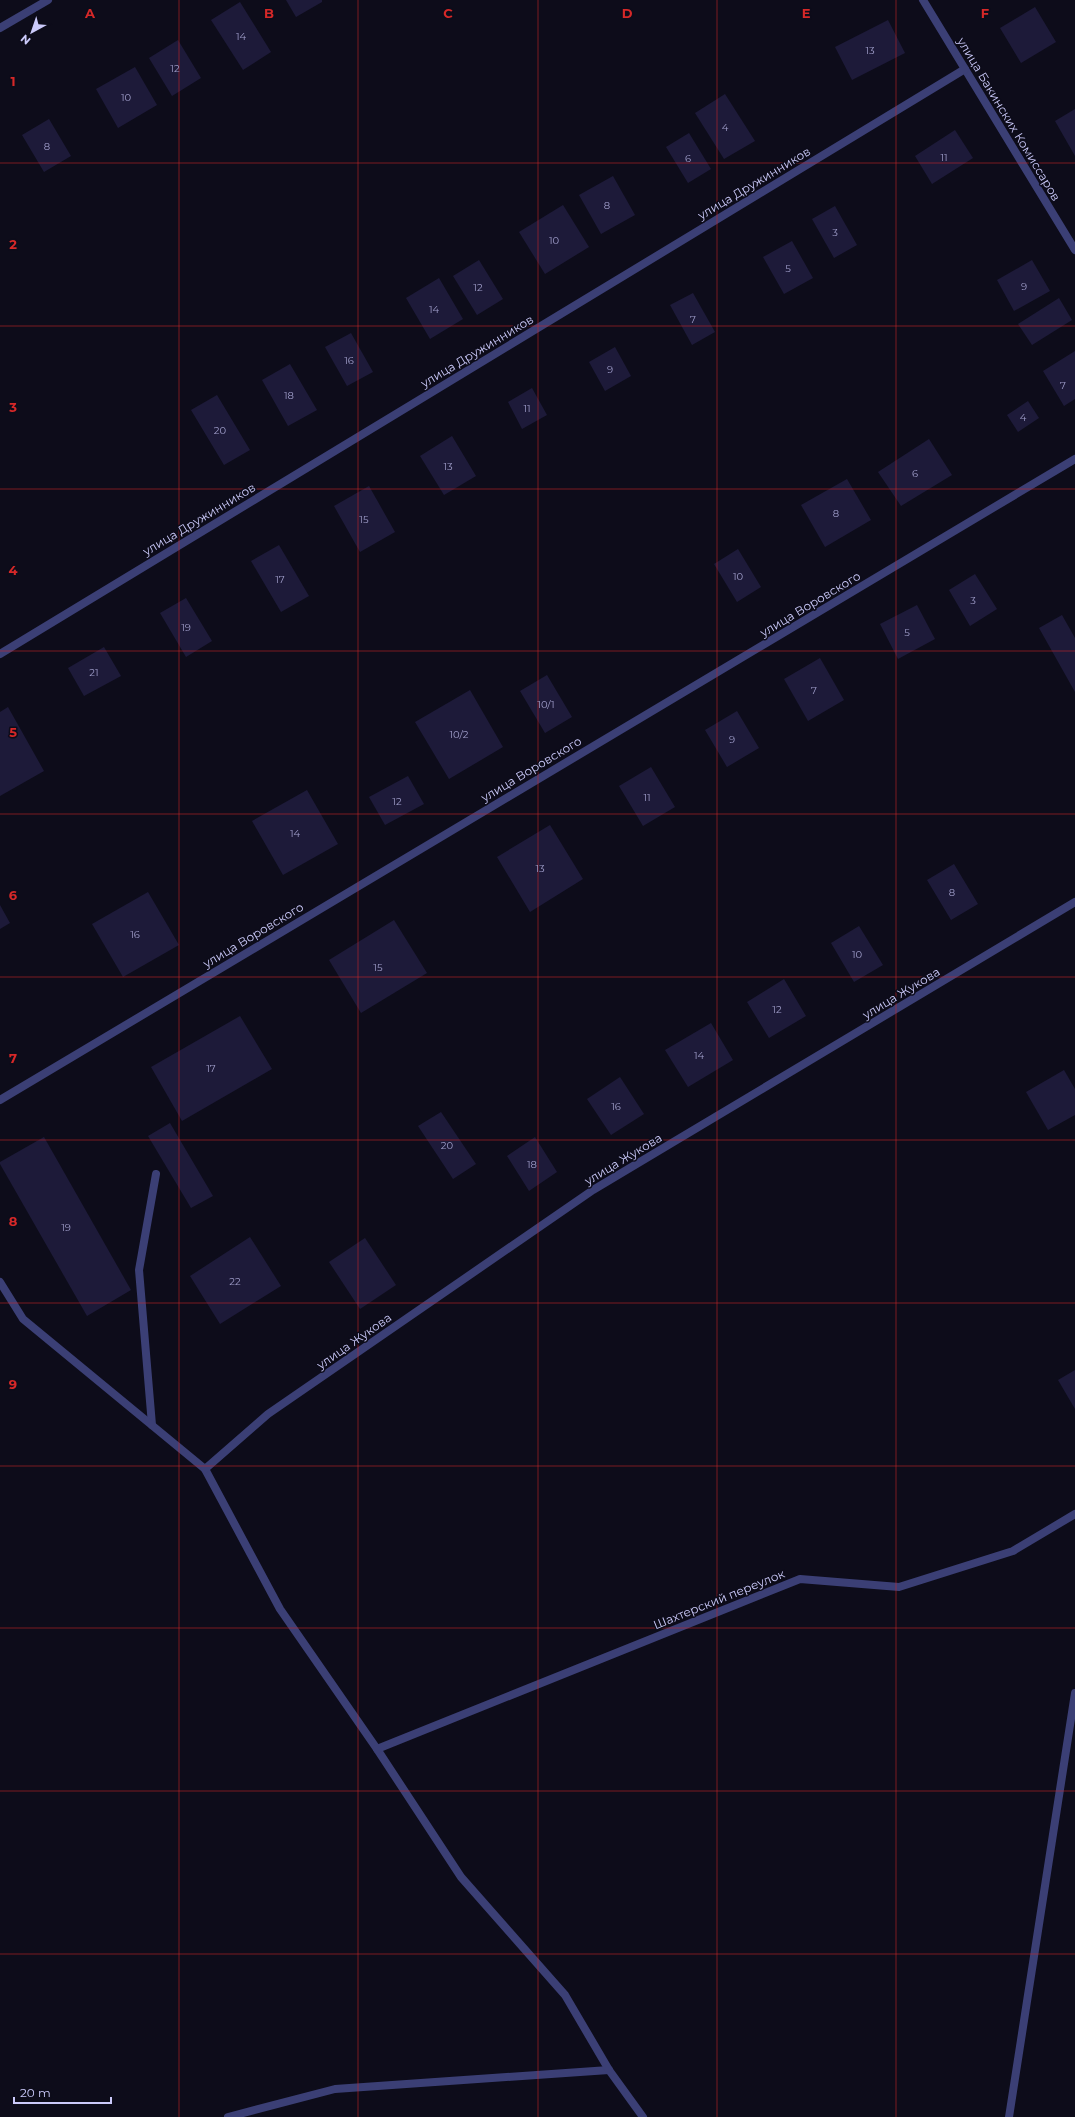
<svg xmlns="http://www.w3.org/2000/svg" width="1075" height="2117" font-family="Montserrat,sans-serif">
  <rect width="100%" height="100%" fill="#0d0c1a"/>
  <!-- building -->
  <g fill="#1d1a39">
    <path d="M 286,0 L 322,0 L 322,2 L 296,17 Z"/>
    <path d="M 240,2 L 271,52 L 243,70 L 211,20 Z"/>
    <path d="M 1035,7 L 1056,42 L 1021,63 L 1000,28 Z"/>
    <path d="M 888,20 L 905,53 L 852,80 L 835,47 Z"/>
    <path d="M 178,40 L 201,78 L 172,96 L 149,58 Z"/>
    <path d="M 135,67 L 157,105 L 118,128 L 96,89 Z"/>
    <path d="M 725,94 L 755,141 L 724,159 L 695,113 Z"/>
    <path d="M 1075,109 L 1075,156 L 1055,121 Z"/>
    <path d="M 49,119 L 71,156 L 44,172 L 22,135 Z"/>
    <path d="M 955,130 L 973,158 L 932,184 L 915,156 Z"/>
    <path d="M 689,133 L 711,169 L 688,183 L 666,147 Z"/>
    <path d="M 613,176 L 635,215 L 601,234 L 579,195 Z"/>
    <path d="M 563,205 L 589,247 L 545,274 L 519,232 Z"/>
    <path d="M 835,206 L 857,245 L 834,258 L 812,219 Z"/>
    <path d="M 792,241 L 813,278 L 784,294 L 763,257 Z"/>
    <path d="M 479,260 L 503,299 L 477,315 L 453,276 Z"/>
    <path d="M 1032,260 L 1050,291 L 1014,311 L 997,280 Z"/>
    <path d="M 439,278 L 463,319 L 430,339 L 406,298 Z"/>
    <path d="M 693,293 L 715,332 L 692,345 L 670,305 Z"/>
    <path d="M 1059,298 L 1072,320 L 1032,345 L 1018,324 Z"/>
    <path d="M 351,333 L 373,372 L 347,386 L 325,347 Z"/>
    <path d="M 615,347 L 631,376 L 605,391 L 589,362 Z"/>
    <path d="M 1075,351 L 1075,399 L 1064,406 L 1043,371 Z"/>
    <path d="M 290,364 L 317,410 L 288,426 L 262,380 Z"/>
    <path d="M 532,388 L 547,415 L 522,429 L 508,402 Z"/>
    <path d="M 217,395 L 250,450 L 224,465 L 191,410 Z"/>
    <path d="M 1028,401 L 1039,418 L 1018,432 L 1007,415 Z"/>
    <path d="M 452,436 L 476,476 L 444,495 L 420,456 Z"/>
    <path d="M 929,439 L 952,475 L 901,506 L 878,472 Z"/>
    <path d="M 847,479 L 871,520 L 825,547 L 801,505 Z"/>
    <path d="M 369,486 L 395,532 L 360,552 L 334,506 Z"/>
    <path d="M 279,545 L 309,596 L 281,612 L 251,561 Z"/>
    <path d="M 738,549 L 761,587 L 737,602 L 714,564 Z"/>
    <path d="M 975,574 L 997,609 L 970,626 L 949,590 Z"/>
    <path d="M 186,598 L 212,641 L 186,657 L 160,613 Z"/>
    <path d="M 917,605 L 935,639 L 898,659 L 880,624 Z"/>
    <path d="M 1062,615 L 1075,638 L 1075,692 L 1039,628 Z"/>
    <path d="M 104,647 L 121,676 L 84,696 L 68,668 Z"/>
    <path d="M 820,658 L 844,700 L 808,721 L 784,679 Z"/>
    <path d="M 547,675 L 572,717 L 545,733 L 520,691 Z"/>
    <path d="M 470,690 L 503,747 L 449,779 L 415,722 Z"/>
    <path d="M 8,707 L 44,771 L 0,796 L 0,712 Z"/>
    <path d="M 737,711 L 759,748 L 727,767 L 705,730 Z"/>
    <path d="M 651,767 L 675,807 L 643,826 L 619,786 Z"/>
    <path d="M 408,776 L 424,804 L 385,825 L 369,797 Z"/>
    <path d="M 307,790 L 338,844 L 283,875 L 252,821 Z"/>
    <path d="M 550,825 L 583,879 L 530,912 L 497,857 Z"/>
    <path d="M 954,864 L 978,904 L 951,920 L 927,880 Z"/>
    <path d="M 148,892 L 179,945 L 123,977 L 92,924 Z"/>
    <path d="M 0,905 L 10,923 L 0,929 Z"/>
    <path d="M 394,920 L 427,973 L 361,1013 L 329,960 Z"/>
    <path d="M 859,926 L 883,965 L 854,982 L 831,943 Z"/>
    <path d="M 784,979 L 806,1016 L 769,1038 L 747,1002 Z"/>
    <path d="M 240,1016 L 272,1069 L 182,1121 L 151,1067 Z"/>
    <path d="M 711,1023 L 733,1060 L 688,1087 L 665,1050 Z"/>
    <path d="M 1064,1070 L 1075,1089 L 1075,1115 L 1048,1130 L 1026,1092 Z"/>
    <path d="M 620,1077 L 644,1114 L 611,1135 L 587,1099 Z"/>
    <path d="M 441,1112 L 476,1164 L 453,1179 L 418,1126 Z"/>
    <path d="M 170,1123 L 213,1196 L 191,1208 L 148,1136 Z"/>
    <path d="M 44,1137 L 131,1290 L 87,1316 L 0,1164 L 0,1162 Z"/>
    <path d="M 535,1137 L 557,1172 L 529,1191 L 507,1156 Z"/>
    <path d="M 250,1237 L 281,1286 L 220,1324 L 190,1276 Z"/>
    <path d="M 365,1238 L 396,1285 L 360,1309 L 329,1262 Z"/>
    <path d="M 1075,1370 L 1075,1409 L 1058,1380 Z"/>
  </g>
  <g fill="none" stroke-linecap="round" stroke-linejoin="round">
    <!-- service -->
    <g stroke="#3b3f75" stroke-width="8">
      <path d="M 152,1425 L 139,1270 L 156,1174"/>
      <path d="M 228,2117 L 335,2089 L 609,2070"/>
      <path d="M 1009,2117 L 1075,1693"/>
    </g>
    <!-- minor -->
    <g stroke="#3b3f75" stroke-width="8">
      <path d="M 923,0 L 1075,250"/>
      <path d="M 0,28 L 48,0"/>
      <path d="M 0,654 L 965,69"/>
      <path d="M 0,1100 L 1075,459"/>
      <path d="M 0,1282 L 23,1319 L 205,1469 L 280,1609 L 377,1749 L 461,1877 L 565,1995 L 609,2070 L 643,2117"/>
      <path d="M 205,1469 L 268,1414 L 593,1190 L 1075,902"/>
      <path d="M 377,1749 L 800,1579 L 899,1587 L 1013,1551 L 1075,1514"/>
    </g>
  </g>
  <!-- grid -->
  <path fill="none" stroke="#d62828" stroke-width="1" stroke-opacity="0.55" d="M 179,0 L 179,2117M 358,0 L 358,2117M 538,0 L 538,2117M 717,0 L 717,2117M 896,0 L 896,2117M 0,163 L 1075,163M 0,326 L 1075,326M 0,489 L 1075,489M 0,651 L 1075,651M 0,814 L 1075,814M 0,977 L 1075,977M 0,1140 L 1075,1140M 0,1303 L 1075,1303M 0,1466 L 1075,1466M 0,1628 L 1075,1628M 0,1791 L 1075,1791M 0,1954 L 1075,1954"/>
  <g text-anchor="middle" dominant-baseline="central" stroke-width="3" stroke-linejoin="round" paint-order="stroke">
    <!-- number labels -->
    <g font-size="10" fill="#a09eca">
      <text x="241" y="36">14</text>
      <text x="870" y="50">13</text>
      <text x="175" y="68">12</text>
      <text x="126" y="97">10</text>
      <text x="725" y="127">4</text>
      <text x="47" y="146">8</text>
      <text x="944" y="157">11</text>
      <text x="688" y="158">6</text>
      <text x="607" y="205">8</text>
      <text x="835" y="232">3</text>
      <text x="554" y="240">10</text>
      <text x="788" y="268">5</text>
      <text x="1024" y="286">9</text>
      <text x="478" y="287">12</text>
      <text x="434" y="309">14</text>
      <text x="693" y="319">7</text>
      <text x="349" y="360">16</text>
      <text x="610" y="369">9</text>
      <text x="1063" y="385">7</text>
      <text x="289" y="395">18</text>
      <text x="527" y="408">11</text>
      <text x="1023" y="417">4</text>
      <text x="220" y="430">20</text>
      <text x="448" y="466">13</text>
      <text x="915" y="473">6</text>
      <text x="836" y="513">8</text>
      <text x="364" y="519">15</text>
      <text x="738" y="576">10</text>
      <text x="280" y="579">17</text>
      <text x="973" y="600">3</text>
      <text x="186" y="627">19</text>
      <text x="907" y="632">5</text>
      <text x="94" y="672">21</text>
      <text x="814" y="690">7</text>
      <text x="546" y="704">10/1</text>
      <text x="459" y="734">10/2</text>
      <text x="732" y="739">9</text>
      <text x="647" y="797">11</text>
      <text x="397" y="801">12</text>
      <text x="295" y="833">14</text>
      <text x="540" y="868">13</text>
      <text x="952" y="892">8</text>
      <text x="135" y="934">16</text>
      <text x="857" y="954">10</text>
      <text x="378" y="967">15</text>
      <text x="777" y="1009">12</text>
      <text x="699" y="1055">14</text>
      <text x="211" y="1068">17</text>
      <text x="616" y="1106">16</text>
      <text x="447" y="1145">20</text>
      <text x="532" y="1164">18</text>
      <text x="66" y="1227">19</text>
      <text x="235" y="1281">22</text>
    </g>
    <!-- street labels -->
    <g font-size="12" fill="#cbcafa" stroke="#0d0c1a">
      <text transform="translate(1009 119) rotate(59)">улица Бакинских Комиссаров</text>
      <text transform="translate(754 183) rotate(-31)">улица Дружинников</text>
      <text transform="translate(477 351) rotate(-31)">улица Дружинников</text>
      <text transform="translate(199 519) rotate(-31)">улица Дружинников</text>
      <text transform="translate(810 604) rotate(-31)">улица Воровского</text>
      <text transform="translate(531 769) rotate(-31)">улица Воровского</text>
      <text transform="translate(253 935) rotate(-31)">улица Воровского</text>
      <text transform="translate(901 993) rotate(-31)">улица Жукова</text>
      <text transform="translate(623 1159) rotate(-31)">улица Жукова</text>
      <text transform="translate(354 1341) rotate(-35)">улица Жукова</text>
      <text transform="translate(719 1599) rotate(-22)">Шахтерский переулок</text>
    </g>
  </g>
  <g font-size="13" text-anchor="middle" font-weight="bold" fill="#d62828" stroke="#0d0c1a" stroke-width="3" stroke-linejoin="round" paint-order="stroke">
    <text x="90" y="18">A</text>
    <text x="269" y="18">B</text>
    <text x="448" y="18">C</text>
    <text x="627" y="18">D</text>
    <text x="806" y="18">E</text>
    <text x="985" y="18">F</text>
    <text x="13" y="86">1</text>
    <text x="13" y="249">2</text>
    <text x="13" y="412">3</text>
    <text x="13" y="575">4</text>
    <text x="13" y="737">5</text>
    <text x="13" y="900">6</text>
    <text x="13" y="1063">7</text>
    <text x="13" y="1226">8</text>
    <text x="13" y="1389">9</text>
  </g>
  <!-- north arrow -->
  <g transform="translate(32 32) rotate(220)" stroke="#0d0c1a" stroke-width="3" paint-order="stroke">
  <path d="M0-3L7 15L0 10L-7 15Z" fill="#cbcafa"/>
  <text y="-6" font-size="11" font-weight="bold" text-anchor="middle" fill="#cbcafa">N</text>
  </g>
  <!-- scale -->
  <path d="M14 2097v6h97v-6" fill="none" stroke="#cbcafa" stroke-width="2"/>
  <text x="20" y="2097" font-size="12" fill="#cbcafa" stroke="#0d0c1a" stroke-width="3" paint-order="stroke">20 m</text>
</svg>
